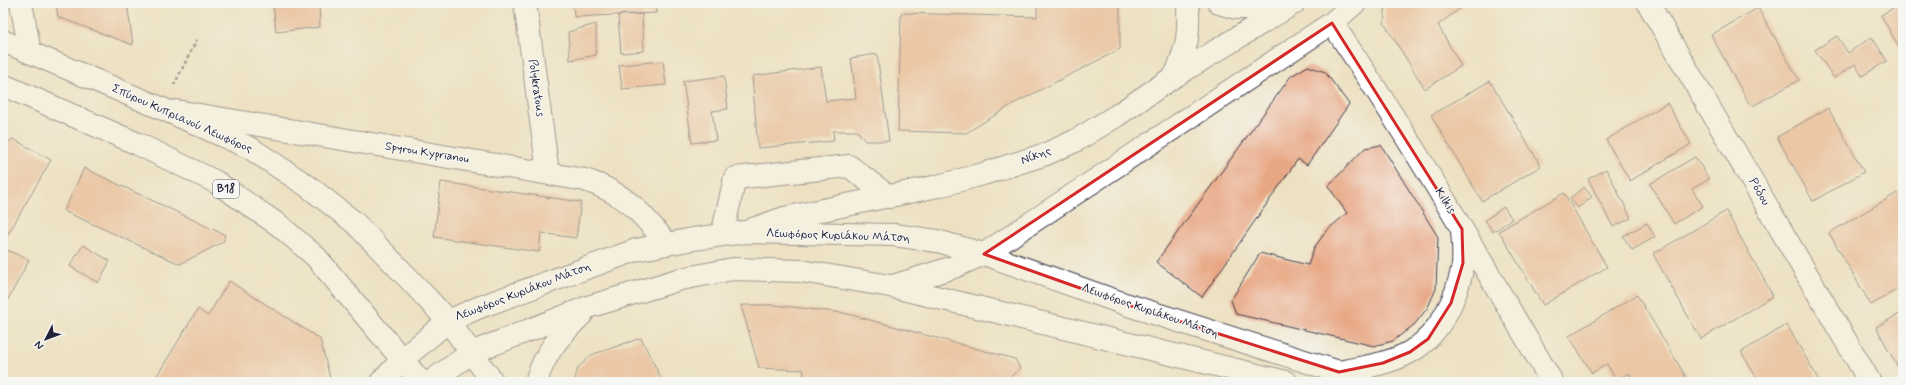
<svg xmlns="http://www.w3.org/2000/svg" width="1906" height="385" font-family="Mynerve,sans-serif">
  <rect width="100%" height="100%" fill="#f6f6f2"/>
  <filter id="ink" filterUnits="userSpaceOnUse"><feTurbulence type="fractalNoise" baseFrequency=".025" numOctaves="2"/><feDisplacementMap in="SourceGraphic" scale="8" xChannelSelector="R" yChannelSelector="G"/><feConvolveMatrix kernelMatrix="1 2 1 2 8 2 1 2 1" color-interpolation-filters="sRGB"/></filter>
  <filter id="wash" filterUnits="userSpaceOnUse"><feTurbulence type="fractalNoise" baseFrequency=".012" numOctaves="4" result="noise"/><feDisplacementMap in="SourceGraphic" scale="16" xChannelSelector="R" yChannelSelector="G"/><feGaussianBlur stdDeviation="0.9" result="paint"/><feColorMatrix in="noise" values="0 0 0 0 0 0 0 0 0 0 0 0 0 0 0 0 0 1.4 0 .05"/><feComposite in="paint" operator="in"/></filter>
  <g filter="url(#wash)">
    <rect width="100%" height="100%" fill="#ede1c2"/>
    <g id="blocks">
      <!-- building -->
      <g fill="#e8a784">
        <path d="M 56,3 L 127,3 L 133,45 L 58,17 Z"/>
        <path d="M 273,3 L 319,3 L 320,27 L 276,32 Z"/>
        <path d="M 573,3 L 655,3 L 656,13 L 574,17 Z"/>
        <path d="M 1037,3 L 1120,3 L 1120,49 L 1013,104 L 966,133 L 898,131 L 901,13 L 1037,17 Z"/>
        <path d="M 1386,3 L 1467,3 L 1438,25 L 1461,66 L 1425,89 L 1384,23 Z"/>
        <path d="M 1903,3 L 1903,55 L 1881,15 Z"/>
        <path d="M 1758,8 L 1799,80 L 1751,107 L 1711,35 Z"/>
        <path d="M 642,14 L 644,51 L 621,53 L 618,15 Z"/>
        <path d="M 596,24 L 596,55 L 570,60 L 568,32 Z"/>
        <path d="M 1837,36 L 1848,53 L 1872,37 L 1887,61 L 1862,76 L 1855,64 L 1834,78 L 1815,50 Z"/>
        <path d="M 877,54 L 889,141 L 865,141 L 857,131 L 833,131 L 834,141 L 758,148 L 752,76 L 821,67 L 826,101 L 856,98 L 851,58 Z"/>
        <path d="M 663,61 L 666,85 L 622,89 L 619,65 Z"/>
        <path d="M 1308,66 L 1325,72 L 1349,104 L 1307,165 L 1298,159 L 1202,297 L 1156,262 L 1291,76 Z"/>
        <path d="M 724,76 L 728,109 L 712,111 L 716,140 L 692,143 L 683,81 Z"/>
        <path d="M 1490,81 L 1541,166 L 1482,201 L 1431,115 Z"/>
        <path d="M 1667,103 L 1691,144 L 1630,181 L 1606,140 Z"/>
        <path d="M 1828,108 L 1864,172 L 1813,201 L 1777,137 Z"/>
        <path d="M 13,139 L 51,160 L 3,243 L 3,145 Z"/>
        <path d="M 1381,145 L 1438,237 L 1436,289 L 1428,307 L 1415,324 L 1393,341 L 1374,346 L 1236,314 L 1231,300 L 1260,253 L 1308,265 L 1314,248 L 1326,231 L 1347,213 L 1328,186 L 1365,148 Z"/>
        <path d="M 1695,157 L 1709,179 L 1692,189 L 1703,206 L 1674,224 L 1650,184 Z"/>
        <path d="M 84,168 L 225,235 L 223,242 L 180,264 L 64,211 Z"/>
        <path d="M 1606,169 L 1631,218 L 1613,227 L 1588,179 Z"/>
        <path d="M 441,182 L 581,202 L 576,238 L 541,233 L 539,252 L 434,237 Z"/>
        <path d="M 1584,187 L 1592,197 L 1578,208 L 1570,198 Z"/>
        <path d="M 1564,193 L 1607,267 L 1543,305 L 1499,231 Z"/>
        <path d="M 1897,193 L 1903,204 L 1903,286 L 1871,305 L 1829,233 Z"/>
        <path d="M 1504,207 L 1512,219 L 1493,232 L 1485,220 Z"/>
        <path d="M 1726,211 L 1773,296 L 1701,339 L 1653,254 Z"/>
        <path d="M 1647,223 L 1655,237 L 1632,250 L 1623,236 Z"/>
        <path d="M 83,245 L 110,261 L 98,283 L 70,266 Z"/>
        <path d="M 3,248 L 29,260 L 4,307 L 3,306 Z"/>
        <path d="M 229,281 L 320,339 L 331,382 L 153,382 L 198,309 L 208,316 Z"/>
        <path d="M 1637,295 L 1689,382 L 1635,382 L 1629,373 L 1616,380 L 1607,364 L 1592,373 L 1569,336 Z"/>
        <path d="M 741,305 L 774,305 L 844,313 L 1015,359 L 1020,368 L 1005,382 L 842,382 L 832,379 L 832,382 L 802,382 L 804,370 L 759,368 Z"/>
        <path d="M 1903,312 L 1903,372 L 1900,371 L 1876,327 Z"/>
        <path d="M 1787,325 L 1820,382 L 1749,382 L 1757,378 L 1741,352 Z"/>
        <path d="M 641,338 L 663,382 L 574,382 L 578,368 L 591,355 Z"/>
        <path d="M 1046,379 L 1056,382 L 1045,382 Z"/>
      </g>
    </g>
  </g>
  <g filter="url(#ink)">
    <use href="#blocks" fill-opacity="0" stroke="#403f4f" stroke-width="1"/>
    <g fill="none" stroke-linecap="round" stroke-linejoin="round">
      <!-- minor casing -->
      <g stroke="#403f4f" stroke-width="24">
        <g id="minor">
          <path d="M 21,3 L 30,52"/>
          <path d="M 525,3 L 548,173"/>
          <path d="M 1648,3 L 1870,382"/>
          <path d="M 1332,23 C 1411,139 1481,261 1552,382"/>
          <path d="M 176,111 L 585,180 C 625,193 641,212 667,244"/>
          <path d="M 722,235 L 735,178 L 849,166 L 889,197"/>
          <path d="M 1339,372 C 1363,367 1389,364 1410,352 C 1440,335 1457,298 1463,265 C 1464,254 1463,242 1462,231"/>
        </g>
      </g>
      <!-- major casing -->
      <g stroke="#403f4f" stroke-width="24">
        <g id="major">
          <path d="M 1219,3 L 1236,8 L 1285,8"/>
          <path d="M 3,41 L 163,109 L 250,148 L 309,187 L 355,223 L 411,281 L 448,321 L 493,382"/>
          <path d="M 1175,76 C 1188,45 1189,36 1188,3"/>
          <path d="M 3,85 L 138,144 L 216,182 L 280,226 L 316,257 L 421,382"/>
          <path d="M 753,229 L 784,218 L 938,186 L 983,174 L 1046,154 L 1075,141 L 1116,116 L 1175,76 L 1294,3"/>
          <path d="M 893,286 L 954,267 L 984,254 L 1332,23 L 1355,3"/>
          <path d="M 381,382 L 403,359 L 448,321 L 480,307 L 636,250 L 693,239 L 745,232 L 894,235 L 937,241 L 984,254 L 1125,304 L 1339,372 L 1364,382"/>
          <path d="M 430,382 L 471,353 L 588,307 L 681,279 L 733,269 L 801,271 L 890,286 L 1286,382"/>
          <path d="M 536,382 C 545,351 560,336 582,314"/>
        </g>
      </g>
      <!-- path -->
      <path stroke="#403f4f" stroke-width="2.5" stroke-dasharray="3 3" stroke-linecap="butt" d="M 174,85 L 197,39"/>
      <!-- minor -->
      <use href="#minor" stroke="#fff" stroke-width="22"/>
      <!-- major -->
      <use href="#major" stroke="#fff" stroke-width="22"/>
    </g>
  </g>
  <!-- marked area -->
  <path d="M0 0H1906V385H0ZM 1332,23 L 1462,229 L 1463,263 L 1451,303 L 1428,339 L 1410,352 L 1383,363 L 1339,372 L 1125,304 L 984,254 Z" fill="#ede1c2" fill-opacity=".55" fill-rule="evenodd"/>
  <path fill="none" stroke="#d62828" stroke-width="3" stroke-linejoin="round" d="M 1332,23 L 1462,229 L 1463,263 L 1451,303 L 1428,339 L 1410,352 L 1383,363 L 1339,372 L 1125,304 L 984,254 Z"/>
  <g text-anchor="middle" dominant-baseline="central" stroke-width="3" stroke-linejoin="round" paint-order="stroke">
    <!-- shield labels -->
    <rect fill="#f6f6f2" stroke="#626272" stroke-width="1" x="213" y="180" width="26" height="18" rx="3"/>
    <g font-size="11" font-weight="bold" fill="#22223b">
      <text x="226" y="189">B18</text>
    </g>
    <!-- street labels -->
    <g font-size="12" fill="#22223b" stroke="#f6f6f2">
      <text transform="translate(536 88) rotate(82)">Polykratous</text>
      <text transform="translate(182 119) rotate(24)">Σπύρου Κυπριανού Λεωφόρος</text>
      <text transform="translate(427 153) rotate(9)">Spyrou Kyprianou</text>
      <text transform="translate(1036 156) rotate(-20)">Νίκης</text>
      <text transform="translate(1759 192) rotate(60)">Ρόδου</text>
      <text transform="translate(1445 201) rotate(58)">Kilkis</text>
      <text transform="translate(838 236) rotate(2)">Λεωφόρος Κυριάκου Μάτση</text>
      <text transform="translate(523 292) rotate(-21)">Λεωφόρος Κυριάκου Μάτση</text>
      <text transform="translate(1150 311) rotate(19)">Λεωφόρος Κυριάκου Μάτση</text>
    </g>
  </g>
  <!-- margin -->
  <rect width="1906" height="385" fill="none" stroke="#f6f6f2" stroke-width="16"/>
  <!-- north arrow -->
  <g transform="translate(46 339) rotate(228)" stroke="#f6f6f2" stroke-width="3" paint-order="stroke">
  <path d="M0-3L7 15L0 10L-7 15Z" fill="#22223b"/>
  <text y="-6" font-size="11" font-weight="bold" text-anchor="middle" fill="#22223b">N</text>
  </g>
</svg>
